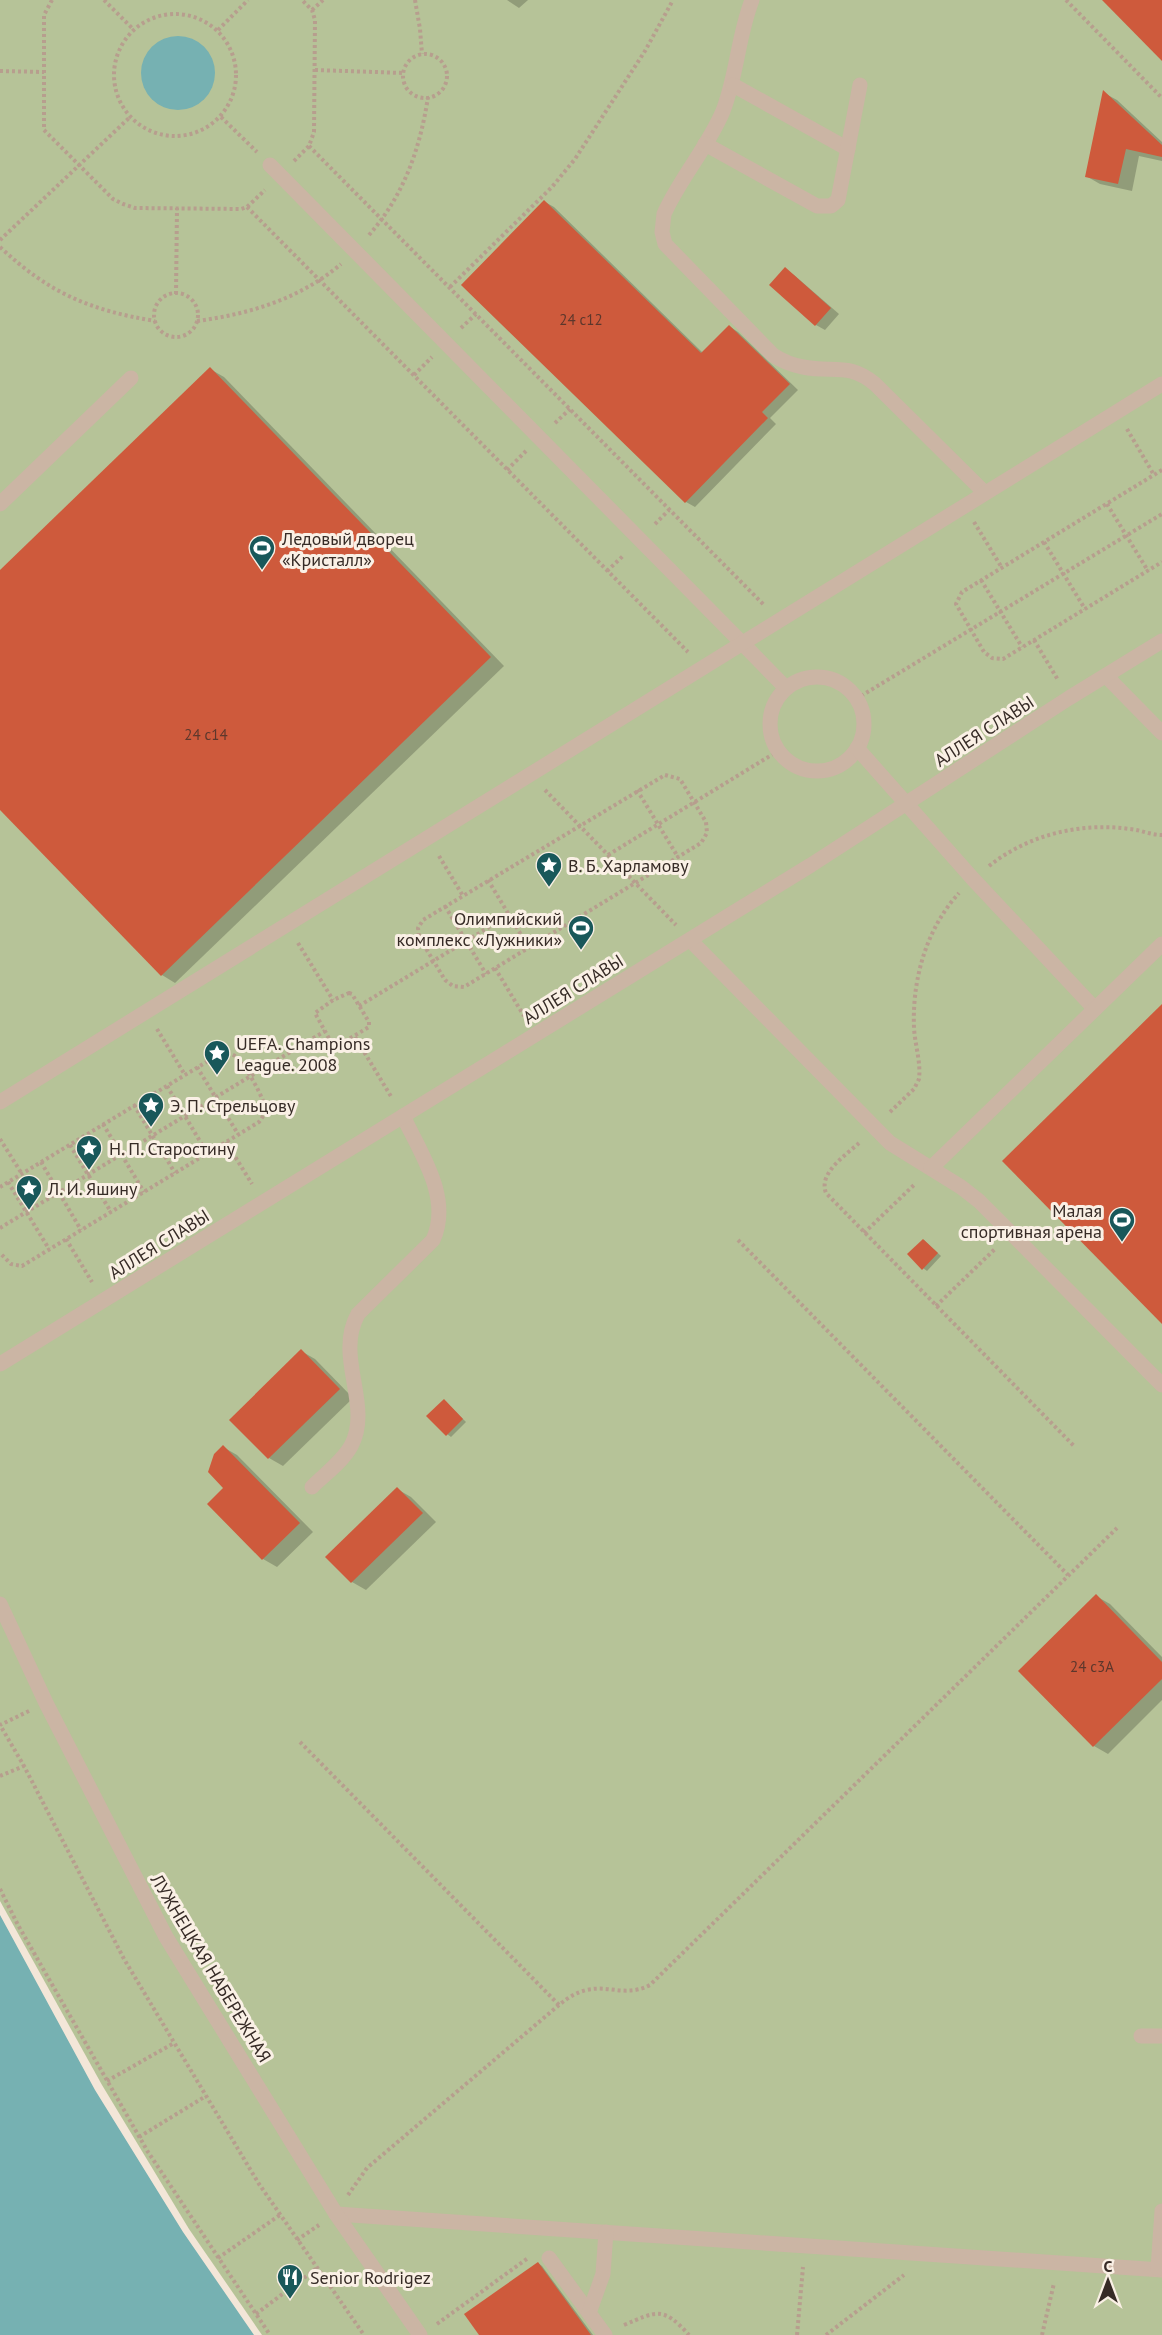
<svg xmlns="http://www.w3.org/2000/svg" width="1162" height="2335" font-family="'PT Sans',sans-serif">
  <rect width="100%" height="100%" fill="#f3e6d8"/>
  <!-- green -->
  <path fill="#b6c398" d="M 0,0 L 1162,0 L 1162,2335 L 262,2335 L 189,2229 L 102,2085 L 0,1901 Z"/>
  <!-- water -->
  <g fill="#76b1b2">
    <circle cx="178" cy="73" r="37"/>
    <path d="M 0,1915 L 95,2090 L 183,2232 L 254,2335 L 0,2335 Z"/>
  </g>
  <!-- shadow -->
  <g fill="#0003">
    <path d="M 507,0 L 528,0 L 519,8 Z"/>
    <path d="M 1104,93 L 1117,100 L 1162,142 L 1162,161 L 1139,156 L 1132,191 L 1100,184 L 1086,176 Z"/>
    <path d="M 545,202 L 554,207 L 703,353 L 729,326 L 738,332 L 798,390 L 770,418 L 776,424 L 695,507 L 686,502 Z"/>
    <path d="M 785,269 L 794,275 L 839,314 L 825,330 L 816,325 L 771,285 Z"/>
    <path d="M 210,369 L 224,377 L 504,666 L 175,983 L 162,975 L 0,808 L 0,572 Z"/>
    <path d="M 924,1240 L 941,1256 L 927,1271 L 923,1268 Z"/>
    <path d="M 301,1351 L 315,1359 L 353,1398 L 283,1466 L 269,1458 L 231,1420 Z"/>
    <path d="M 444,1400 L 466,1422 L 451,1437 L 447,1434 Z"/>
    <path d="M 223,1447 L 237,1455 L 313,1532 L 277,1567 L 263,1559 L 209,1504 L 226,1488 Z"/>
    <path d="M 397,1489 L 411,1497 L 436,1522 L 366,1590 L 352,1582 L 327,1557 Z"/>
    <path d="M 1096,1596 L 1110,1604 L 1162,1657 L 1162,1700 L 1108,1754 L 1094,1746 Z"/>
    <path d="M 538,2263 L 542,2266 L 593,2335 L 481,2335 Z"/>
  </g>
  <!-- building -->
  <g fill="#ce5a3c">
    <path d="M 1102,0 L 1162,0 L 1162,61 Z"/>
    <path d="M 1103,90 L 1162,145 L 1162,157 L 1126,149 L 1118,184 L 1085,177 Z"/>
    <path d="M 544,200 L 701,353 L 729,325 L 790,384 L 762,412 L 768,418 L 685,503 L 461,285 Z"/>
    <path d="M 785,267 L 831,308 L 815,326 L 769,285 Z"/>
    <path d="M 210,367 L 491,657 L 161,976 L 0,810 L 0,570 Z"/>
    <path d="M 1162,1004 L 1162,1324 L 1002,1161 Z"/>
    <path d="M 923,1239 L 938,1253 L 922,1270 L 907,1254 Z"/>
    <path d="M 301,1349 L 340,1389 L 268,1459 L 229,1420 Z"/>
    <path d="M 444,1399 L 463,1419 L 446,1436 L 426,1416 Z"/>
    <path d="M 223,1445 L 300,1523 L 262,1560 L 207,1504 L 223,1488 L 208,1472 L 214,1454 Z"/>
    <path d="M 397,1487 L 423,1513 L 351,1583 L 325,1557 Z"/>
    <path d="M 1096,1594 L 1162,1662 L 1162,1679 L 1093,1747 L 1018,1671 Z"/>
    <path d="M 538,2262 L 591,2335 L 479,2335 L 464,2314 Z"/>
  </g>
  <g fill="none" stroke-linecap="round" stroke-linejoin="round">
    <!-- path -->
    <g stroke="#b79e8e" stroke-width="4" stroke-dasharray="3 3" stroke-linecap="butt">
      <path d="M 52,0 L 44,15 L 44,130 L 113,199 L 123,204 L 135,208 L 241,209 L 247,207 L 265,190"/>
      <path d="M 104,0 L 133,29"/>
      <path d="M 415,0 L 420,29 L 422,54"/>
      <path d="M 1066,0 L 1162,98"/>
      <path d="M 312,10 L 323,0"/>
      <circle cx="175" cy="75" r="61"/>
      <path d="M 218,30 L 248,0"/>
      <circle cx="425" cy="76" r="22"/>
      <path d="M 315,70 L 404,73"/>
      <path d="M 0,71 L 44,72"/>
      <path d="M 221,117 L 257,152"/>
      <path d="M 309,146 L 765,606"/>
      <path d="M 294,161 L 309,146 L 314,132 L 315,20 L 312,10 L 302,0"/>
      <path d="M 247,207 L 688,652"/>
      <path d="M 369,235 C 404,195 420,149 428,97"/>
      <path d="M 0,240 L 129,118"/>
      <path d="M 0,247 C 49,293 89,310 155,321"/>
      <path d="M 450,287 L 552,187 L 575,159 L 645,51 L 673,0"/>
      <circle cx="176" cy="315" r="22"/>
      <path d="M 176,294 L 177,208"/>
      <path d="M 197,321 C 249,314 300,299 341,264"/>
      <path d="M 461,328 L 476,314"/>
      <path d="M 414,375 L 432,357"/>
      <path d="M 555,423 L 570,409"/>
      <path d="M 1127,429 L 1154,475"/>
      <path d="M 507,470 L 526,451"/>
      <path d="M 1162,470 L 962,592 L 956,604 L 984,652 L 992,658 L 1003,659 L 1162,562"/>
      <path d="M 1107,504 L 1148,571"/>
      <path d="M 974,522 L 1002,568"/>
      <path d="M 655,524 L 669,510"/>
      <path d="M 1044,542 L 1085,609"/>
      <path d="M 607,571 L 624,555"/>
      <path d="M 981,580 L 1022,647"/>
      <path d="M 1034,640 L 1058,680"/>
      <path d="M 856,699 L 1162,514"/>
      <path d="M 665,775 L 680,779 L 706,822 L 707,833 L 701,843 L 464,987 L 453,986 L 445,980 L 419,937 L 418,928 L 423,920 Z"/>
      <path d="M 545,790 L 676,925"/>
      <path d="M 637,790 L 678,857"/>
      <path d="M 608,855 L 778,751"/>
      <path d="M 439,856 L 463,896"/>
      <path d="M 989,866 C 1028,835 1080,822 1130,829 C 1141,830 1151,835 1162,835"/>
      <path d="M 488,880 L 529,948"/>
      <path d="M 445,906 L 486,974"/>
      <path d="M 298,943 L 333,1000"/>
      <path d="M 495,968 L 524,1016"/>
      <path d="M 349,993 L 352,994 L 369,1022 L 369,1027 L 337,1046 L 332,1044 L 315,1013 L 333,1000 Z"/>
      <path d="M 359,1006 L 509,915"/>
      <path d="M 157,1029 L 185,1075"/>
      <path d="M 355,1037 L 392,1098"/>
      <path d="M 197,1067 L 238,1134"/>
      <path d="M 167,1086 L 207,1153"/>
      <path d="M 134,1105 L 175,1173"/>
      <path d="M 890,1112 L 914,1089 L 919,1079 C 921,1062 915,1045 914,1028 C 912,980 926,929 959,893"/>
      <path d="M 103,1124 L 144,1192"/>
      <path d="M 0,1139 L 22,1174"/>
      <path d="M 226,1142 L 252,1184"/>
      <path d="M 859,1143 C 846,1155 818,1173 826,1193 L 1074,1446"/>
      <path d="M 70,1145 L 111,1212"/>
      <path d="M 41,1162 L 81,1230"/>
      <path d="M 8,1182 L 49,1249"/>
      <path d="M 0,1187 L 218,1055 C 224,1053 231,1052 236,1057 C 245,1064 266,1101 266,1112 L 259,1122 L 22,1266 L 11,1264 L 0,1253"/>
      <path d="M 0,1228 L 325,1031"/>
      <path d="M 864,1233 L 915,1184"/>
      <path d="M 66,1239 L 92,1282"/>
      <path d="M 738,1240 L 1068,1575"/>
      <path d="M 936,1306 L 996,1248"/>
      <path d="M 29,1711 L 0,1725 L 24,1766 L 124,1959 L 259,2184 L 364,2335"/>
      <path d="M 300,1742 L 559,2005 C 598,1972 617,2002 650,1985 L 1117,1528"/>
      <path d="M 0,1776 L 24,1766"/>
      <path d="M 0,1889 L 18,1925 L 148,2152 L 270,2335"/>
      <path d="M 107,2081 L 174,2043"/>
      <path d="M 139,2137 L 206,2096"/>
      <path d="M 348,2195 L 367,2168 L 559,2005"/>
      <path d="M 297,2240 L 319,2225"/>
      <path d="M 218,2258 L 280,2215"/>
      <path d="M 256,2314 L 317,2268"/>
      <path d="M 437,2324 L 528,2258"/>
      <path d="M 624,2325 C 657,2311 663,2306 689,2335"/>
      <path d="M 797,2335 L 803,2267"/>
      <path d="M 826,2335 L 904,2275"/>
      <path d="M 1042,2335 L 1054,2283"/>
    </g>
    <!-- service -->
    <g stroke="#cbb5a4" stroke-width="15">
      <path d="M 752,0 C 738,36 737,75 723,111 C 708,147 680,178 664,214 L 662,232 L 665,244 L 773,355 C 782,361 792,365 803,367 C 833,373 849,362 875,384 L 985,493"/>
      <path d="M 733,85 L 848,149"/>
      <path d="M 705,144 L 817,206 L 831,206 L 838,200 L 860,85"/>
      <path d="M 0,504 L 131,378"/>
      <path d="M 742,643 L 786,688"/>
      <path d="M 1106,676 L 1162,733"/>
      <circle cx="817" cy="724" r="47"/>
      <path d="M 857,748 L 973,879 L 1095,1009"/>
      <path d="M 690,940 L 890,1143 L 961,1187 L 979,1201 L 1162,1385"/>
      <path d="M 931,1168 L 1162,944"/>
      <path d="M 312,1487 C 325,1474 342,1462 351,1446 C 373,1405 334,1357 358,1314 L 433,1240 C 452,1198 421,1154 403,1116"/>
      <path d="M 1141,2036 L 1162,2036"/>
      <path d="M 336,2214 L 1162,2270"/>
      <path d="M 549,2258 L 605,2335"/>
      <path d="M 1158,2269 L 1162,2211"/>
      <path d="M 589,2313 L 603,2274 L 606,2232"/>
    </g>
    <!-- minor -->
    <g stroke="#cbb5a4" stroke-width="15">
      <path d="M 270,165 L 742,643"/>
      <path d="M 0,1102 L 1162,384"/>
      <path d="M 0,1364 L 811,865 L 1069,698 L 1162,641"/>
      <path d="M 0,1604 L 46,1703 L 166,1937 L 336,2214 L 420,2335"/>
    </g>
  </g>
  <!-- icons -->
  <defs>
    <g id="stadium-pin" transform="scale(1.35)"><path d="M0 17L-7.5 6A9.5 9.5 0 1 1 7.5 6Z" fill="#19585a" stroke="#faf0e5"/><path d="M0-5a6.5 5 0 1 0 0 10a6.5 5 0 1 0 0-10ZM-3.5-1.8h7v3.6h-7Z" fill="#fff"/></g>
    <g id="sight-pin" transform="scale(1.35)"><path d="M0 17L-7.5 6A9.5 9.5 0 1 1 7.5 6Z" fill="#19585a" stroke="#faf0e5"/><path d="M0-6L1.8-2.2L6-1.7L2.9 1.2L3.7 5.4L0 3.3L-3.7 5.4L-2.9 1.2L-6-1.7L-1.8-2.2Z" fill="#fff"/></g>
    <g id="restaurant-pin" transform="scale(1.35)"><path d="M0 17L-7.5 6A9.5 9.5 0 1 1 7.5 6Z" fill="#19585a" stroke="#faf0e5"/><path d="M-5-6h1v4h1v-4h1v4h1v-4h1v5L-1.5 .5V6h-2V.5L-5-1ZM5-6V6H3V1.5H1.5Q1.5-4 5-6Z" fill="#fff"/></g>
  </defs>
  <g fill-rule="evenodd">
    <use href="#stadium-pin" x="262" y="548"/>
    <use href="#sight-pin" x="549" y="865"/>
    <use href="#stadium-pin" x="581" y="928"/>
    <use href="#sight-pin" x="217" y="1053"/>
    <use href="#sight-pin" x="151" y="1105"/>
    <use href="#sight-pin" x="89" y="1148"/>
    <use href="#sight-pin" x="29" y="1188"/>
    <use href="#stadium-pin" x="1122" y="1220"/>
    <use href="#restaurant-pin" x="290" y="2277"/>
  </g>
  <g text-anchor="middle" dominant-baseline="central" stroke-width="6" stroke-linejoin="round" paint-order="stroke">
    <!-- number labels -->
    <g font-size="15" fill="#5c372c">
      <text x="581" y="319">24 с12</text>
      <text x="206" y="734">24 с14</text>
      <text x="1092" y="1666">24 с3А</text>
    </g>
    <!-- poi labels -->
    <g font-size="18" fill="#362b26" stroke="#faf0e5" text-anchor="start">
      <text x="282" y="538">Ледовый дворец<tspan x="282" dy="21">«Кристалл»</tspan></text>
      <text x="568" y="865">В. Б. Харламову</text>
      <text x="562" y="918" text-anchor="end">Олимпийский<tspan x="562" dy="21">комплекс «Лужники»</tspan></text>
      <text x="236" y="1043">UEFA. Champions<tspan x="236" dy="21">League. 2008</tspan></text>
      <text x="170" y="1105">Э. П. Стрельцову</text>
      <text x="109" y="1148">Н. П. Старостину</text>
      <text x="48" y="1188">Л. И. Яшину</text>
      <text x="1102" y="1210" text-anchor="end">Малая<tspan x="1102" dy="21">спортивная арена</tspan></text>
      <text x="310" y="2277">Senior Rodrigez</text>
    </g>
    <!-- street labels -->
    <g font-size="18" fill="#362b26" stroke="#faf0e5">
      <text transform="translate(984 731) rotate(-33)">АЛЛЕЯ СЛАВЫ</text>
      <text transform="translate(573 989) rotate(-32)">АЛЛЕЯ СЛАВЫ</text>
      <text transform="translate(159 1244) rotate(-32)">АЛЛЕЯ СЛАВЫ</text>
      <text transform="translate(211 1968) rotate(59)">ЛУЖНЕЦКАЯ НАБЕРЕЖНАЯ</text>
    </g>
  </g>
  <!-- north arrow -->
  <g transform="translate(1108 2281)" stroke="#faf0e5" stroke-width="4.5" paint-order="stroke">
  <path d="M0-4.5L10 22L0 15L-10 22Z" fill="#362b26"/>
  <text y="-9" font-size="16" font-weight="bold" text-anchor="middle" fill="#362b26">С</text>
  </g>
</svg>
